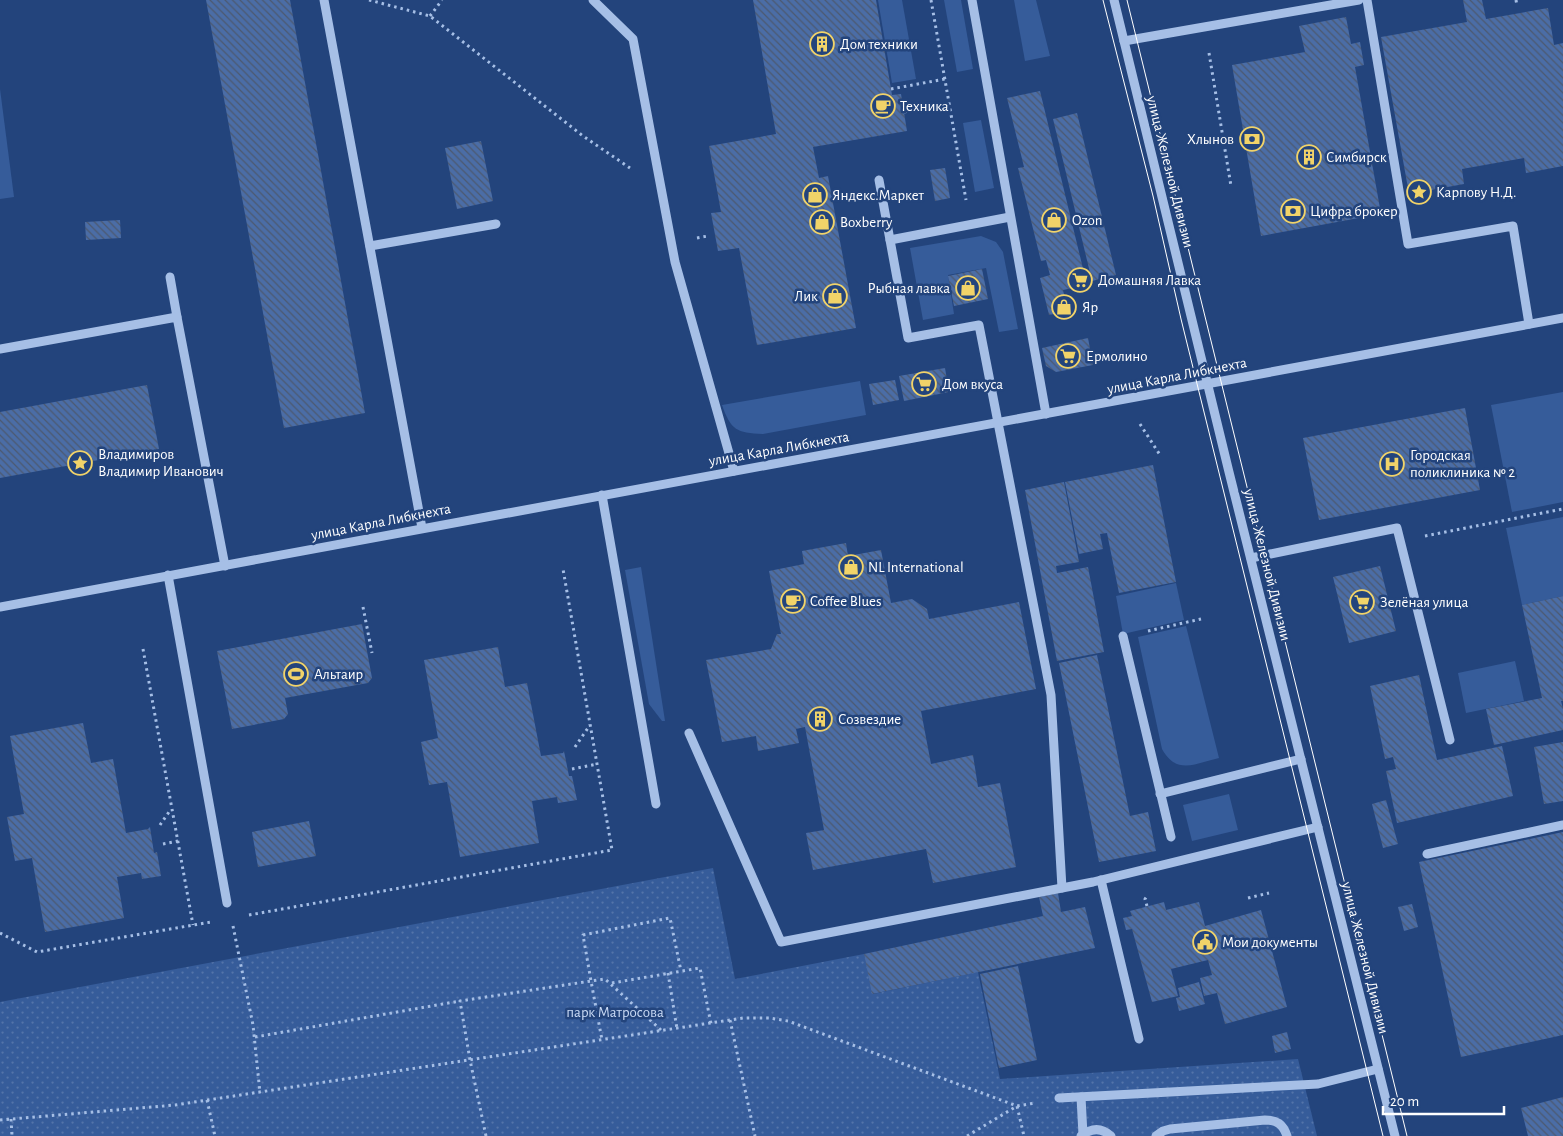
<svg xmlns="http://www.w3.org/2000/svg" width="1563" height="1136" font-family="'Alegreya Sans',sans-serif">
  <defs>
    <pattern id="park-dots" width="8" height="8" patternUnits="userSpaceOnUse" patternTransform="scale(1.25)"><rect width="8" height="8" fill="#365c9a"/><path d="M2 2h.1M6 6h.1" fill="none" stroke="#5474a9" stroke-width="1.8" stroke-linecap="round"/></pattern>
    <pattern id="building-back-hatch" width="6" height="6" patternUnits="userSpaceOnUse" patternTransform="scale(1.25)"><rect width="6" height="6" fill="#4b6da6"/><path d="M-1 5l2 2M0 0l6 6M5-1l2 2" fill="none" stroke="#4c5970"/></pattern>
  </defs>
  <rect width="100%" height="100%" fill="#23447c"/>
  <!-- grass -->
  <g fill="#365c9a">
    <path d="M 878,0 L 902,0 L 916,79 L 892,83 Z"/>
    <path d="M 944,0 L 961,0 L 973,69 L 957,72 Z"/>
    <path d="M 1014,0 L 1036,0 L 1050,56 L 1025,61 Z"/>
    <path d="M 0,89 L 14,197 L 0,199 Z"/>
    <path d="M 981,120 L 994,188 L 975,192 L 963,123 Z"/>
    <path d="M 981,236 L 996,242 L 1003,252 L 1018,329 L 999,332 L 986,268 L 948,275 L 954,314 L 923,320 L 910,248 Z"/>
    <path d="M 860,381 L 866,415 L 763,434 C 736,433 731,430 722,405 Z"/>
    <path d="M 1563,392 L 1563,502 L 1512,512 L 1491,405 Z"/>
    <path d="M 1563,517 L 1563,596 L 1522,605 L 1506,528 Z"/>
    <path d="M 641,567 L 665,721 L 662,721 L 649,704 L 625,570 Z"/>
    <path d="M 1176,583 L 1184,620 L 1123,634 L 1116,596 Z"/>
    <path d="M 1186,626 L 1219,758 C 1196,763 1177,776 1162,749 L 1138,637 Z"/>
    <path d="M 1515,661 L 1524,701 L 1466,713 L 1458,673 Z"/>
    <path d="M 1229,794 L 1238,830 L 1192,841 L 1183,805 Z"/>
  </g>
  <!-- park -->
  <path fill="url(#park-dots)" d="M 713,868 L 735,979 L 864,954 L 873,994 L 978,972 L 1000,1079 L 1298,1059 L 1317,1136 L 0,1136 L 0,1002 Z"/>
  <!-- building -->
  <g fill="url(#building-back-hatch)">
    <path d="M 206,0 L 290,0 L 365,413 L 284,428 Z"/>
    <path d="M 753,0 L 876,0 L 892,95 L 901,94 L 907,131 L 813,147 L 819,178 L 828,176 L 856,328 L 757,345 L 739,248 L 718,251 L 711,213 L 721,212 L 709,146 L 776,134 Z"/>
    <path d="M 1463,0 L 1482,0 L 1486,19 L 1548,8 L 1554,45 L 1563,43 L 1563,166 L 1526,173 L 1524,158 L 1462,169 L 1464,184 L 1409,194 L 1381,37 L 1467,22 Z"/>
    <path d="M 1346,17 L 1351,44 L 1360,42 L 1364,65 L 1355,67 L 1381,214 L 1261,236 L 1232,65 L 1305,52 L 1299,26 Z"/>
    <path d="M 1040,91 L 1087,285 L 1063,290 L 1068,311 L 1049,315 L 1040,278 L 1050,275 L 1046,260 L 1041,261 L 1018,168 L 1024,167 L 1007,98 Z"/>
    <path d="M 1077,113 L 1116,275 L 1092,281 L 1053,119 Z"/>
    <path d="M 481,141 L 493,201 L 457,209 L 445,148 Z"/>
    <path d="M 945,168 L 950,198 L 935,201 L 930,170 Z"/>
    <path d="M 120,220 L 121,238 L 86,240 L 85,222 Z"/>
    <path d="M 982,269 L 988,299 L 954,306 L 948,276 Z"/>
    <path d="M 1088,338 L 1093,365 L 1056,372 L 1046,366 L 1042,348 Z"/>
    <path d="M 945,368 L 949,392 L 904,401 L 899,376 Z"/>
    <path d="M 895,380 L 899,400 L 873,405 L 869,384 Z"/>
    <path d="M 147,385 L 159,449 L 0,478 L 0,412 Z"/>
    <path d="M 1465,408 L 1480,490 L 1319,520 L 1303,438 Z"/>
    <path d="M 1153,465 L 1176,582 L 1119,593 L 1107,533 L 1100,534 L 1103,549 L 1079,554 L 1065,482 Z"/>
    <path d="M 1064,482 L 1079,562 L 1056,566 L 1057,573 L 1088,567 L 1104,652 L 1057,661 L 1025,490 Z"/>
    <path d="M 846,543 L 848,556 L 881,550 L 891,603 L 912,599 L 927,609 L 929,619 L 1019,602 L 1036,689 L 921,711 L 931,764 L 973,755 L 978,787 L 1000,783 L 1016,867 L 933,883 L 926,849 L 813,870 L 806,833 L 824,830 L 805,727 L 796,729 L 799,743 L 758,751 L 756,736 L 722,742 L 706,660 L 771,649 L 777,634 L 781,634 L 769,571 L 804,564 L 802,551 Z"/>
    <path d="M 1380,566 L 1396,631 L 1349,643 L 1333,577 Z"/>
    <path d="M 1563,596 L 1563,701 L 1561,701 L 1563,709 L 1563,730 L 1494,745 L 1486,709 L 1542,698 L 1522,605 Z"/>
    <path d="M 362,624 L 372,678 L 368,683 L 285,698 L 288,714 L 284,719 L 232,729 L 217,651 Z"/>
    <path d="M 498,647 L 505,687 L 527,683 L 541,756 L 563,753 L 564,751 L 569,776 L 572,776 L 577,800 L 558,803 L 557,797 L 532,801 L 539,843 L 460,857 L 447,782 L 429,785 L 421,742 L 438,738 L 424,660 Z"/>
    <path d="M 1097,655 L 1130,816 L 1148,812 L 1156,851 L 1099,862 L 1059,663 Z"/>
    <path d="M 1419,675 L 1437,760 L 1502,746 L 1513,796 L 1397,823 L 1386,771 L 1396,769 L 1393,757 L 1385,759 L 1370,686 Z"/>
    <path d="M 83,723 L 91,763 L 113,759 L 126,833 L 148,829 L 150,827 L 154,853 L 157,852 L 161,876 L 142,879 L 141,873 L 117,877 L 124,918 L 45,932 L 32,858 L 15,861 L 7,817 L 24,814 L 10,736 Z"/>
    <path d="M 1563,742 L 1563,801 L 1544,804 L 1534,747 Z"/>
    <path d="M 1386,800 L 1398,844 L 1383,848 L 1372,804 Z"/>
    <path d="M 309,821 L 316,856 L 258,867 L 252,832 Z"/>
    <path d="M 1563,832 L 1563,1035 L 1461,1057 L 1419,862 Z"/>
    <path d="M 1058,893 L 1061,912 L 1085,907 L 1095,948 L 872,994 L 864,954 L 1043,916 L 1039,897 Z"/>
    <path d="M 1164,902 L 1166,910 L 1199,902 L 1205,926 L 1261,910 L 1287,1007 L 1225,1024 L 1217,993 L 1204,996 L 1200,978 L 1212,975 L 1208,960 L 1171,969 L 1178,996 L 1152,1002 L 1132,929 L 1126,930 L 1123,918 L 1132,916 L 1130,911 Z"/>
    <path d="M 1412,904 L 1418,927 L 1404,931 L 1398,907 Z"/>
    <path d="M 1018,966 L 1037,1060 L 999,1068 L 980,974 Z"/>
    <path d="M 1199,982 L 1205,1004 L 1179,1011 L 1176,998 L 1180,997 L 1178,988 Z"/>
    <path d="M 1287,1032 L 1291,1049 L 1275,1053 L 1272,1036 Z"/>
    <path d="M 1563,1097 L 1563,1136 L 1528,1136 L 1521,1108 Z"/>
  </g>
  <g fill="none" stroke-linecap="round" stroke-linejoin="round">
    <!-- path -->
    <g stroke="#a6bfe6" stroke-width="3" stroke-dasharray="2.5 4" stroke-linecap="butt">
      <path d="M 369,0 L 430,16 L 583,136 L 630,168"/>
      <path d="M 931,0 L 966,200"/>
      <path d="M 1516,0 L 1517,6"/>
      <path d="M 430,16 L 442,0"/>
      <path d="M 1209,53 L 1231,186"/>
      <path d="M 891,89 L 945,79"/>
      <path d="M 904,112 L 949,105"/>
      <path d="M 697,238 L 708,236"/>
      <path d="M 1140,424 L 1160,455"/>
      <path d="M 1425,536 L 1563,509"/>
      <path d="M 363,607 L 372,653"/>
      <path d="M 1148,631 L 1201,619"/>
      <path d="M 143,649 L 193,925"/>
      <path d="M 575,747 L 590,725"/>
      <path d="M 572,769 L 597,764"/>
      <path d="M 160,825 L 171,809"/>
      <path d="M 163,844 L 178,841"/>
      <path d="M 1248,898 L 1269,893"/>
      <path d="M 1147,906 L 1145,899 L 1147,896"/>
      <path d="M 249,915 L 612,850 L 563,569"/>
      <path d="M 233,926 L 253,1025 L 260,1093"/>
      <path d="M 0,933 L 37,952 L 211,922"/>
      <path d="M 668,973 L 677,1029"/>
      <path d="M 612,983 L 700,968 L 711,1024"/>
      <path d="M 730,1020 L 755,1136"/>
      <path d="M 661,1030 L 605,979 L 591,981 L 583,935 L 670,918 L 681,971"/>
      <path d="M 255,1037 L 460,1001"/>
      <path d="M 207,1100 L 215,1136"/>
      <path d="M 11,1119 L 12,1136"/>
      <path d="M 0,1120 L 175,1105 L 743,1018 L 769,1018 L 788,1021 L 1017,1106 L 1024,1136"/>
      <path d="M 486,1136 L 470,1060 L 460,1001 L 591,981 L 602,1040"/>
      <path d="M 967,1136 L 1017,1106 L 1035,1103"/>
    </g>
    <!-- minor -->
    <g stroke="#a6bfe6" stroke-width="9">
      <path d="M 324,0 L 422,528"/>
      <path d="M 593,0 L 633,39 L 675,262 L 734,471"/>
      <path d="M 972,0 L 1046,414"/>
      <path d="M 1114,0 L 1229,472 L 1395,1136"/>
      <path d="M 1367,0 L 1408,244 L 1513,226 L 1529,324"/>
      <path d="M 1124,41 L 1359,0"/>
      <path d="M 879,180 L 890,240"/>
      <path d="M 1010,217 L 890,240 L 908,338 L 979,325 L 1051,695 L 1062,888"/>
      <path d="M 370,246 L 496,224"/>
      <path d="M 170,277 L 177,317"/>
      <path d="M 0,349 L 177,317 L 225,566"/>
      <path d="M 602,495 L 656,804"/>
      <path d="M 1251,558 L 1397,528 L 1450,740"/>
      <path d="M 168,575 L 227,903"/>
      <path d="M 0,607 L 1563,318"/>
      <path d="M 1123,636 L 1171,837"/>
      <path d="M 689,733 L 781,942 L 1093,882 L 1318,827"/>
      <path d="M 1160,794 L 1301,759"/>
      <path d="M 1427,854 L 1563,825"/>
      <path d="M 1101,880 L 1139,1039"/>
      <path d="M 1081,1097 L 1083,1135"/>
      <path d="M 1059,1098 L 1318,1084 L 1378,1069"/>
      <path d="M 1081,1136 C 1091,1128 1101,1127 1111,1136"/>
      <path d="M 1156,1136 L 1163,1131 L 1170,1129 L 1265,1120 C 1277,1120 1283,1124 1287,1136"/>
    </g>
    <!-- tram -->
    <g stroke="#fff" stroke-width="1">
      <path d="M 1103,0 L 1153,196 L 1181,319 L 1383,1136"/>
      <path d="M 1127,0 L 1407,1136"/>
    </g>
  </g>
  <!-- icons -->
  <defs>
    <g id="building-ring" transform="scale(1.25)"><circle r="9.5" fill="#23447c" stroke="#f1d369" stroke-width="1.5"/><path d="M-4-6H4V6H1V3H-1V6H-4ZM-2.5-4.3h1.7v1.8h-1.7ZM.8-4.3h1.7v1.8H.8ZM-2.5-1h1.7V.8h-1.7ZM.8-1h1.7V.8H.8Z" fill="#f1d369"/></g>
    <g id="cafe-ring" transform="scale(1.25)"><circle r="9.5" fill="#23447c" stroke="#f1d369" stroke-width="1.5"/><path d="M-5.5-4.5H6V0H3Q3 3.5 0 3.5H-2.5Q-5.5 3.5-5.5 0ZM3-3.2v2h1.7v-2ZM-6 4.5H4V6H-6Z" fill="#f1d369"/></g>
    <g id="bank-ring" transform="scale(1.25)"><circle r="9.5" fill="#23447c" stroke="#f1d369" stroke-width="1.5"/><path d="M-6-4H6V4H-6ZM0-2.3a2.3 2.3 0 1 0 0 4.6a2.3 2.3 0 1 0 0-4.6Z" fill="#f1d369"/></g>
    <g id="sight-ring" transform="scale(1.25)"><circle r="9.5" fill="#23447c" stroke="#f1d369" stroke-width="1.5"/><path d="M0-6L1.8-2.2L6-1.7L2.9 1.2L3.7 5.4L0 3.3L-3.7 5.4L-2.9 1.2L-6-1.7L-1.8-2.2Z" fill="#f1d369"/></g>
    <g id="shop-ring" transform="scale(1.25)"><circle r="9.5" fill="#23447c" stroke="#f1d369" stroke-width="1.5"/><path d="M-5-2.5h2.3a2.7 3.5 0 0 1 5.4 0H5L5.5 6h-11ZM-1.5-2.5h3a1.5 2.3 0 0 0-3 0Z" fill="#f1d369"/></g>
    <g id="supermarket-ring" transform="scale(1.25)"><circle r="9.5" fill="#23447c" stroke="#f1d369" stroke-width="1.5"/><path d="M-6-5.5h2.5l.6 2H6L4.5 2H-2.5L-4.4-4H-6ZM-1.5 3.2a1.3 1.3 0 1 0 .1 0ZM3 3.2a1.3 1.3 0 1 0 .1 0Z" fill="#f1d369"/></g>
    <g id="hospital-ring" transform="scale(1.25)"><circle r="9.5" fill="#23447c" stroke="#f1d369" stroke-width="1.5"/><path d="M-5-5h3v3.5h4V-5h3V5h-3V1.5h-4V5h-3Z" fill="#f1d369"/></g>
    <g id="stadium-ring" transform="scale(1.25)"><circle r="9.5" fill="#23447c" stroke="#f1d369" stroke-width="1.5"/><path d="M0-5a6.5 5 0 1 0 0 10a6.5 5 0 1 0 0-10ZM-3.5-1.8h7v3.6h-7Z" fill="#f1d369"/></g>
    <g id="civic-ring" transform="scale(1.25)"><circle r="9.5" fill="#23447c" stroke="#f1d369" stroke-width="1.5"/><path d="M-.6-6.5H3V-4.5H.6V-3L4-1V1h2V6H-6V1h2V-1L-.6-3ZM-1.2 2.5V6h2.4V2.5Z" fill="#f1d369"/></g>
  </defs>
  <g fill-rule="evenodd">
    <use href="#building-ring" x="822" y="44"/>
    <use href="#cafe-ring" x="883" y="106"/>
    <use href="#bank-ring" x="1252" y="139"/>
    <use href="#building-ring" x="1309" y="157"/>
    <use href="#sight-ring" x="1419" y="192"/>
    <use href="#shop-ring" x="815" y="195"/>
    <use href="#bank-ring" x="1293" y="211"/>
    <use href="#shop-ring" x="1054" y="220"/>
    <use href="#shop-ring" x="822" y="222"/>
    <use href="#supermarket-ring" x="1080" y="280"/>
    <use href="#shop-ring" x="968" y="288"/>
    <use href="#shop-ring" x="835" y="296"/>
    <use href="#shop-ring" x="1064" y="307"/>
    <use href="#supermarket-ring" x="1068" y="356"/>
    <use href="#supermarket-ring" x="924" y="384"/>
    <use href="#sight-ring" x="80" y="463"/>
    <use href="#hospital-ring" x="1392" y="464"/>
    <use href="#shop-ring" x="851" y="567"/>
    <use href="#cafe-ring" x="793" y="601"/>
    <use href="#supermarket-ring" x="1362" y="602"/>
    <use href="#stadium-ring" x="296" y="674"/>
    <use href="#building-ring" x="820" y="719"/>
    <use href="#civic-ring" x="1205" y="942"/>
  </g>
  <g text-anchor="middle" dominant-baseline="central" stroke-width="5" stroke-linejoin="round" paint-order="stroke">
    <!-- poi labels -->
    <g font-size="15" fill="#fff" stroke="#23447c" text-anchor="start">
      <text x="840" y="44">Дом техники</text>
      <text x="900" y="106">Техника</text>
      <text x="1234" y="139" text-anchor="end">Хлынов</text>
      <text x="1326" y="157">Симбирск</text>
      <text x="1436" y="192">Карпову Н.Д.</text>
      <text x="832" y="195">Яндекс.Маркет</text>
      <text x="1310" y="211">Цифра брокер</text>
      <text x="1072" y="220">Ozon</text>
      <text x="840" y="222">Boxberry</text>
      <text x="1098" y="280">Домашняя Лавка</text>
      <text x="950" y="288" text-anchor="end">Рыбная лавка</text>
      <text x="818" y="296" text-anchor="end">Лик</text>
      <text x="1082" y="307">Яр</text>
      <text x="1086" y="356">Ермолино</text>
      <text x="942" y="384">Дом вкуса</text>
      <text x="98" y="454">Владимиров<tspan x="98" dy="17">Владимир Иванович</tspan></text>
      <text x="1410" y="455">Городская<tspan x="1410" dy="17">поликлиника № 2</tspan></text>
      <text x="868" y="567">NL International</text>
      <text x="810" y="601">Coffee Blues</text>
      <text x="1380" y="602">Зелёная улица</text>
      <text x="314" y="674">Альтаир</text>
      <text x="838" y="719">Созвездие</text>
      <text x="1222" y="942">Мои документы</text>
    </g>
    <!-- street labels -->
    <g font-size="15" fill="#fff" stroke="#23447c">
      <text transform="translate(1170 172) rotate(76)">улица Железной Дивизии</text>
      <text transform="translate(1177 376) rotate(-11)">улица Карла Либкнехта</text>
      <text transform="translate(779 449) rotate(-10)">улица Карла Либкнехта</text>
      <text transform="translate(381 522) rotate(-11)">улица Карла Либкнехта</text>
      <text transform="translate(1267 565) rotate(76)">улица Железной Дивизии</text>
      <text transform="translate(1365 958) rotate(76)">улица Железной Дивизии</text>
    </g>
    <!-- park labels -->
    <g font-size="15" fill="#c9daf5" stroke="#23447c">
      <text x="615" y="1012">парк Матросова</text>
    </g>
  </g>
  <!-- scale -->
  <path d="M1383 1106v8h121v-8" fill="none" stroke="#ffffff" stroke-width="2.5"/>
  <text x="1390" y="1106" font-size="15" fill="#ffffff" stroke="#23447c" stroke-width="4" paint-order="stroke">20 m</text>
</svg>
